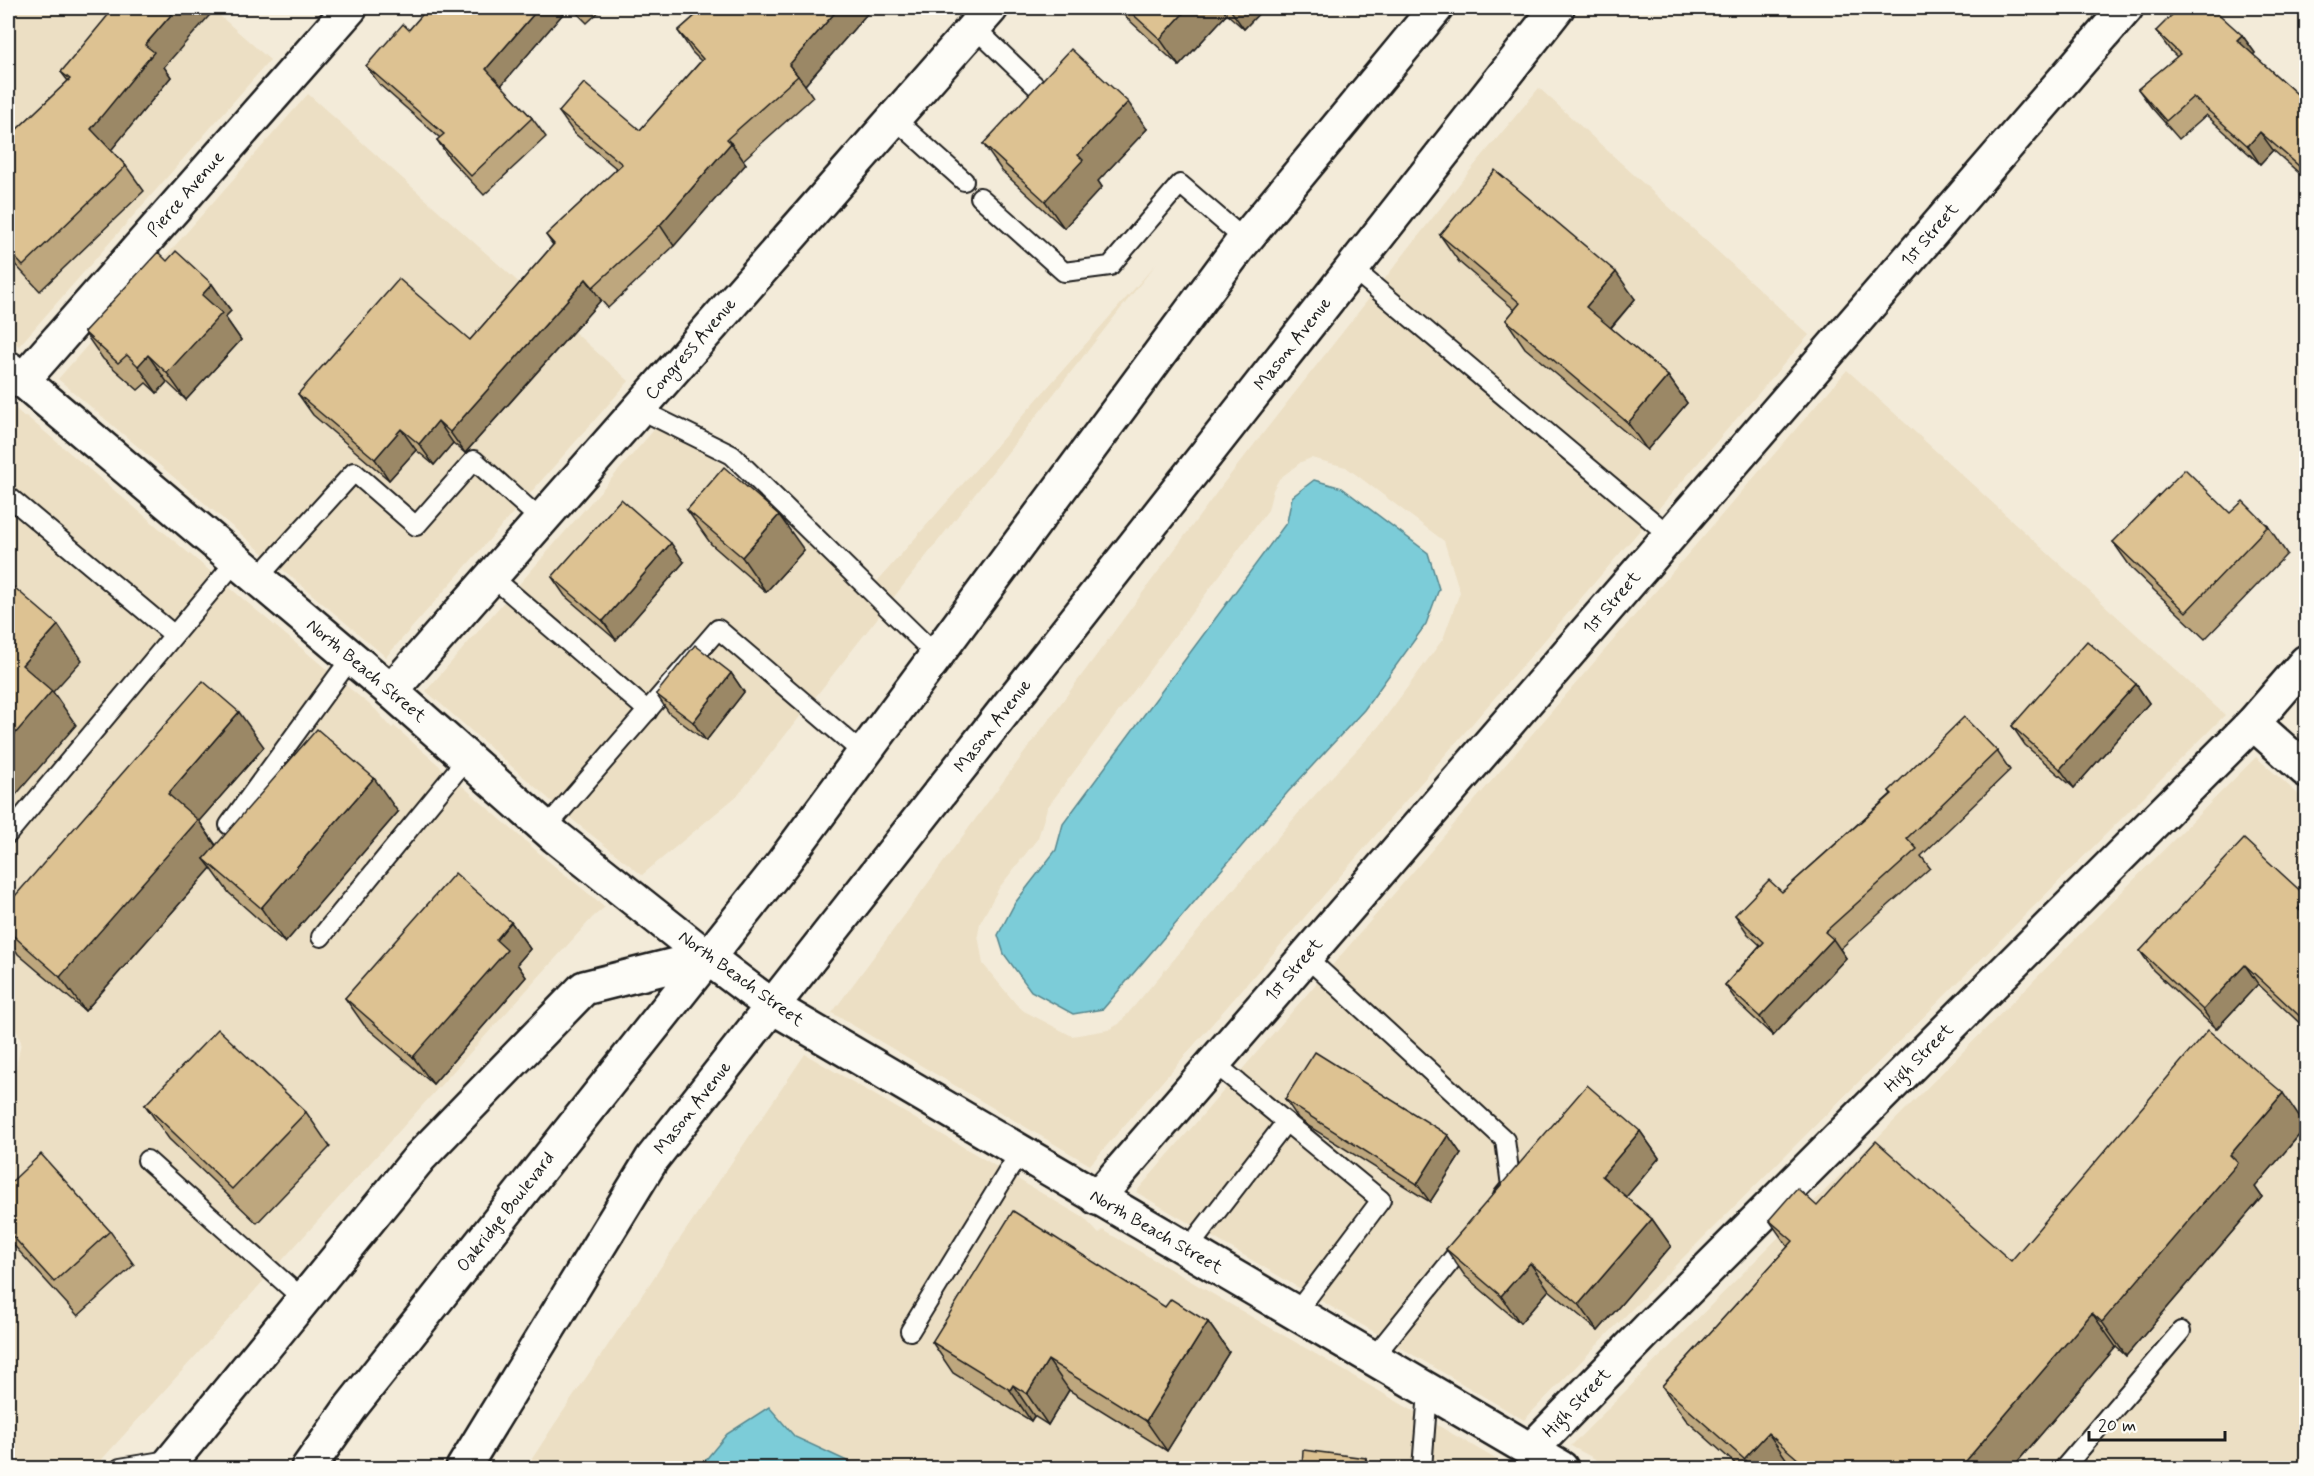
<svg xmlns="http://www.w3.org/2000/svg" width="2314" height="1476" font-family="Mynerve,sans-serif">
  <rect width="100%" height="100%" fill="#f3ebd9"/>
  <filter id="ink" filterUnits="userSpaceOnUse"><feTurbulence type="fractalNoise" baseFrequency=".0167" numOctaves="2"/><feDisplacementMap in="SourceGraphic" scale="12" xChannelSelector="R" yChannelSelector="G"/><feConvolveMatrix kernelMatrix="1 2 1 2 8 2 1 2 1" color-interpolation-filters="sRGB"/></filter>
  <g filter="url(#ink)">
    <!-- built -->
    <g fill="#ecdfc4" fill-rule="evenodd">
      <path d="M 8,8 L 211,8 L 270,60 L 19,346 L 8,337 Z"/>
      <path d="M 1539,88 L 1809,335 L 1090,1165 L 832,1013 L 1223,484 L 1468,173 ZM 1311,458 L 1346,467 L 1444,541 L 1460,592 L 1443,639 L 1379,726 L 1302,809 L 1119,1024 L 1108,1030 L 1072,1036 L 1024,1011 L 1016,1004 L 983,964 L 978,935 L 980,923 L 999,888 L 1038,838 L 1047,808 L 1268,510 L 1273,490 L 1279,479 L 1301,462 Z"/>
      <path d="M 308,94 L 629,381 L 386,657 L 58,379 Z"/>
      <path d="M 1156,264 L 739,794 L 642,875 L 574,821 L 426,691 L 667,415 L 867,593 Z"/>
      <path d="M 1847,370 L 2225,715 L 1636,1305 L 1524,1420 L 1136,1192 Z"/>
      <path d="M 8,400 L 24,417 L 26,416 L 337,678 L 376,710 L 392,728 L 394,726 L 547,860 L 605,907 L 593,917 L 94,1468 L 8,1468 L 8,1112 L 21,1042 L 8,1009 Z"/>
      <path d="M 2256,757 L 2306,801 L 2306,1468 L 1612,1468 L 1571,1446 Z"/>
      <path d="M 805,1054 L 1084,1218 L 1099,1234 L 1103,1230 L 1511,1468 L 975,1468 L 966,1463 L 957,1468 L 862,1468 L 795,1437 L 769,1408 L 727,1434 L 699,1468 L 526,1468 L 554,1425 Z"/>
    </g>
    <!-- water -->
    <g fill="#7cccd8" stroke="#56868d" stroke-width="1.5">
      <path d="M 1314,480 L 1342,488 L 1428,553 L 1439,589 L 1426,624 L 1364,710 L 1287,793 L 1103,1009 L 1073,1014 L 1031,991 L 1004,954 L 998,935 L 1015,903 L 1056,850 L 1063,824 L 1287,522 L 1292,497 Z"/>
      <path d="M 769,1407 L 795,1437 L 862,1468 L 699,1468 L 727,1434 Z"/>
    </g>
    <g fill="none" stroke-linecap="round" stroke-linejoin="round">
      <!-- service casing -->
      <g stroke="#1c1c1c" stroke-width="22">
        <g id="service">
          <path d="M 974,27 L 1050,100"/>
          <path d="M 894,118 L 964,181"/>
          <path d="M 980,197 L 1064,272 L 1110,266 L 1180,184 L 1245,240"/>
          <path d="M 1352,268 L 1670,536"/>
          <path d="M 639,409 L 732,455 L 937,656"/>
          <path d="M 8,496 L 174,635"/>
          <path d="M 491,576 L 648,711"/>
          <path d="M 257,579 L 354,472 L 416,526 L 474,460 L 541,520"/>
          <path d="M 229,825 L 351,658"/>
          <path d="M 546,828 L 718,629 L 864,754"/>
          <path d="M 8,834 L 236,561"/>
          <path d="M 321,937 L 467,758"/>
          <path d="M 1306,957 L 1505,1140 L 1511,1186 L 1503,1196"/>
          <path d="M 1213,1062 L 1381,1200 L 1295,1314"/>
          <path d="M 147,1160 L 303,1299"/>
          <path d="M 1187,1250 L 1286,1122"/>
          <path d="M 910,1331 L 1020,1152"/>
          <path d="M 1372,1359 L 1467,1241"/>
          <path d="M 120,1468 L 174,1459"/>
          <path d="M 1422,1468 L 1428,1392"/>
          <path d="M 2064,1468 L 2181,1331"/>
        </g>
      </g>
      <!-- minor casing -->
      <g stroke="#1c1c1c" stroke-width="38">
        <g id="minor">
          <path d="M 22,381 L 350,8"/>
          <path d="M 391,691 L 991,8"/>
          <path d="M 2253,723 L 2306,770"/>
          <path d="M 1097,1198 L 2126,8"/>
          <path d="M 1530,1451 L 1652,1325 L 2253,723 L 2306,662"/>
        </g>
      </g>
      <!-- tertiary casing -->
      <g stroke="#1c1c1c" stroke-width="38">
        <g id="tertiary">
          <path d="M 8,368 L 391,691 L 556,837 L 707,957 L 773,1007 L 1561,1468"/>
          <path d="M 166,1468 L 420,1157 L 584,988 L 707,957"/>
        </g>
      </g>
      <!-- secondary casing -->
      <g stroke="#1c1c1c" stroke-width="38">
        <g id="secondary">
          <path d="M 308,1468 L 351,1407 L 782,864 L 1238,248 L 1436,8"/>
          <path d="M 463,1468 L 652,1159 L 1557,8"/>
        </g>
      </g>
      <!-- service -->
      <use href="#service" stroke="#fdfcf7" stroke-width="18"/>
      <!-- minor -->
      <use href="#minor" stroke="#fdfcf7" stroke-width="33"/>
      <!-- tertiary -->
      <use href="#tertiary" stroke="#fdfcf7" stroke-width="33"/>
      <!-- secondary -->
      <use href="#secondary" stroke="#fdfcf7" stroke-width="33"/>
    </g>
    <!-- wall -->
    <g fill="#bea77e" stroke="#1c1c1c" stroke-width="1.5">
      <path d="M 428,8 L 568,8 L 501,85 L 532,118 L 546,137 L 484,195 L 450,159 L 437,140 L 440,138 L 380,85 L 366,66 L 409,30 Z"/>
      <path d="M 572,8 L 603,8 L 587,23 Z"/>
      <path d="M 704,8 L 872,8 L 805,85 L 813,97 L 743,160 L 746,164 L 674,246 L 608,308 L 601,300 L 465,453 L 453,443 L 434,465 L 416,450 L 389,480 L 313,415 L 298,394 L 470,340 L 553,245 L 546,235 L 617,169 L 574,133 L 559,112 L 640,130 L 701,61 L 692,52 L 678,31 Z"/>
      <path d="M 1116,8 L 1264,8 L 1244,29 L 1227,14 L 1179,66 Z"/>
      <path d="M 2156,31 L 2242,35 L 2255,53 L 2253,55 L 2307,103 L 2307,180 L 2273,150 L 2260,164 L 2206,115 L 2179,139 L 2151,107 L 2138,89 L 2177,57 L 2169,49 Z"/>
      <path d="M 164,67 L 171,77 L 111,150 L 126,166 L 144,191 L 40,291 L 8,257 L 8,128 L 13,133 L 68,81 L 61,72 Z"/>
      <path d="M 1147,129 L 1098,181 L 1102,187 L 1064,228 L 1002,171 L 983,144 Z"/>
      <path d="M 1440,235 L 1635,299 L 1611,328 L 1668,376 L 1687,403 L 1647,450 L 1525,348 L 1506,320 L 1515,310 L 1459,262 Z"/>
      <path d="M 167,261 L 212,284 L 231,311 L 225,317 L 241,340 L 186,400 L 167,382 L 157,393 L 146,383 L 138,390 L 103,359 L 84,332 Z"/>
      <path d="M 687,510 L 804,550 L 766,592 L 711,544 Z"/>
      <path d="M 2230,513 L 2268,526 L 2287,554 L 2205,639 L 2132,569 L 2113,542 Z"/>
      <path d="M 684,562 L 616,640 L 565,596 L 552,577 Z"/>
      <path d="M 731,673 L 744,692 L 706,741 L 669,713 L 656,694 Z"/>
      <path d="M 2136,684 L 2149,703 L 2074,788 L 2025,745 L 2012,726 Z"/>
      <path d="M 264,747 L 199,821 L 216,845 L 398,812 L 285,943 L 229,893 L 211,868 L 85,1011 L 18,954 L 8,938 L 8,904 Z"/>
      <path d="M 1997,751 L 2010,770 L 1921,856 L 1930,868 L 1840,949 L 1846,958 L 1773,1036 L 1738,1003 L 1725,985 L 1760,945 L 1748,934 L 1735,915 L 1782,892 L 1891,794 L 1889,791 Z"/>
      <path d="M 2307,897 L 2307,1030 L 2258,984 L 2216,1029 L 2153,970 L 2140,951 Z"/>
      <path d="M 511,922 L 530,949 L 517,964 L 526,977 L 433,1084 L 364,1025 L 345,998 Z"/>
      <path d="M 1285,1099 L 1448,1135 L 1461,1154 L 1430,1202 L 1310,1127 L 1298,1118 Z"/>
      <path d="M 145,1105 L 306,1112 L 330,1147 L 257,1223 L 169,1139 Z"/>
      <path d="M 2306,1127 L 2255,1187 L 2262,1197 L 2126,1356 L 2116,1347 L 2012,1468 L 1794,1468 L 1792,1467 L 1790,1468 L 1740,1468 L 1686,1420 L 1662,1386 L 1788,1247 L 1769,1220 L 1817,1206 L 2011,1261 Z"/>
      <path d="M 1640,1131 L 1659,1158 L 1626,1197 L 1652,1219 L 1671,1246 L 1598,1331 L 1549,1290 L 1520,1323 L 1465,1276 L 1446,1249 Z"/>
      <path d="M 8,1185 L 110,1231 L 134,1265 L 78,1316 L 8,1239 Z"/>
      <path d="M 1165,1307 L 1208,1322 L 1229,1352 L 1167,1451 L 1069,1390 L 1048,1425 L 1034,1416 L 1031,1421 L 953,1373 L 932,1342 Z"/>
    </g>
    <!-- shaded-wall -->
    <g fill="#9b8866" stroke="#1c1c1c" stroke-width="1.5">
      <path d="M 8,8 L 17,8 L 8,18 Z"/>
      <path d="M 177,8 L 216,8 L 164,67 L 171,77 L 108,154 L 91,129 L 145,45 Z"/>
      <path d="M 539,8 L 568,8 L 499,88 L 486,69 Z"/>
      <path d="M 839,8 L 872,8 L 805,85 L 798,76 L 789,65 Z"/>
      <path d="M 1188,8 L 1222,8 L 1227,14 L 1179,66 L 1160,39 Z"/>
      <path d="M 1229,8 L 1264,8 L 1244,29 Z"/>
      <path d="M 2242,35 L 2255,53 L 2250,58 L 2237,40 Z"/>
      <path d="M 1128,102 L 1147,129 L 1098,181 L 1102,187 L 1064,228 L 1045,201 L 1078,155 Z"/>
      <path d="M 2260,132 L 2273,150 L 2260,164 L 2248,146 Z"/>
      <path d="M 731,143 L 746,164 L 674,246 L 660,225 Z"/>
      <path d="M 1616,272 L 1635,299 L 1605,334 L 1586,307 Z"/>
      <path d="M 586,279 L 601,300 L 465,453 L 450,432 Z"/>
      <path d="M 212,284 L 231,311 L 225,317 L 241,340 L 186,400 L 167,373 L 202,295 Z"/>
      <path d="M 148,355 L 167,382 L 157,393 L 138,366 Z"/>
      <path d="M 1668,376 L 1687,403 L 1647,450 L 1628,423 Z"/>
      <path d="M 438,421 L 453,443 L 434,465 L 419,444 Z"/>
      <path d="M 401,429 L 416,450 L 389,480 L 375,459 Z"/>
      <path d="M 779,515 L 804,550 L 766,592 L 742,557 Z"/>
      <path d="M 671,543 L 684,562 L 616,640 L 603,621 Z"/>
      <path d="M 58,625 L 82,660 L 53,692 L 76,725 L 8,804 L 8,742 L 22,665 Z"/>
      <path d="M 731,673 L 744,692 L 706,741 L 693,722 Z"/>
      <path d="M 2136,684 L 2149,703 L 2074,788 L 2060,769 Z"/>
      <path d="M 239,712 L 264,747 L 199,821 L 222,855 L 204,859 L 211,868 L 85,1011 L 60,977 L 168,794 Z"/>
      <path d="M 374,778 L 398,812 L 285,943 L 261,908 Z"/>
      <path d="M 2307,899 L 2307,921 L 2298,909 Z"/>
      <path d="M 511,922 L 530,949 L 517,964 L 526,977 L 433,1084 L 413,1057 L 496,940 Z"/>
      <path d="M 1833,939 L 1846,958 L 1773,1036 L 1760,1017 Z"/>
      <path d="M 2245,965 L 2258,984 L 2216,1029 L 2203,1010 Z"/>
      <path d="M 2283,1093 L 2306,1127 L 2255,1187 L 2262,1197 L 2126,1356 L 2102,1322 L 2230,1155 Z"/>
      <path d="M 1640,1131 L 1659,1158 L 1621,1203 L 1602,1176 Z"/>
      <path d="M 1448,1135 L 1461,1154 L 1430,1202 L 1417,1184 Z"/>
      <path d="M 1652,1219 L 1671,1246 L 1598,1331 L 1579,1304 Z"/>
      <path d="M 1530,1263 L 1549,1290 L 1520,1323 L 1501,1296 Z"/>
      <path d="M 2092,1313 L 2116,1347 L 2012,1468 L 1960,1468 Z"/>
      <path d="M 1208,1322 L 1229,1352 L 1167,1451 L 1146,1421 Z"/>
      <path d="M 1048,1360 L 1069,1390 L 1048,1425 L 1027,1394 Z"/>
      <path d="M 1013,1385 L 1034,1416 L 1031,1421 L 1010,1390 Z"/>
      <path d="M 1768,1433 L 1792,1467 L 1790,1468 L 1751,1468 L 1744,1459 Z"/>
      <path d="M 1366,1458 L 1373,1468 L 1364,1468 Z"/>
    </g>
    <!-- building -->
    <g fill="#ddc292" stroke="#1c1c1c" stroke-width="1.5">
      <path d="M 114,8 L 177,8 L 145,45 L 154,52 L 91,129 L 126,166 L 23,266 L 8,250 L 8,128 L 13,133 L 70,79 L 61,72 Z"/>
      <path d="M 428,8 L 539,8 L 486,69 L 532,118 L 471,176 L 437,140 L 444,134 L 366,66 L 403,24 L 409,30 Z"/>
      <path d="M 704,8 L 839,8 L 789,65 L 798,76 L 727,139 L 731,143 L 660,225 L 593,287 L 586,279 L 450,432 L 438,421 L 419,444 L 401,429 L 375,459 L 298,394 L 399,279 L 470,340 L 554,244 L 546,235 L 622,164 L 559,112 L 584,83 L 640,130 L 703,59 L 678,31 Z"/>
      <path d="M 1126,8 L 1188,8 L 1160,39 Z"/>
      <path d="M 2179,8 L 2212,8 L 2242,35 L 2237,40 L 2307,103 L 2307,173 L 2260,132 L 2248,146 L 2193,97 L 2166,121 L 2138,89 L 2180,54 L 2156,31 Z"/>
      <path d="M 1071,49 L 1128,102 L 1078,155 L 1083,160 L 1045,201 L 983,144 Z"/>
      <path d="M 1495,170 L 1616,272 L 1586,307 L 1668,376 L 1628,423 L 1506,320 L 1520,303 L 1440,235 Z"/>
      <path d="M 176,251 L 212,284 L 202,295 L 222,313 L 167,373 L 148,355 L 138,366 L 127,355 L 118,363 L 84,332 L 158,252 L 167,261 Z"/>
      <path d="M 724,467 L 779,515 L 742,557 L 687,510 Z"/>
      <path d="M 2185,469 L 2230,513 L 2243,501 L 2268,526 L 2186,612 L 2113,542 Z"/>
      <path d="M 621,499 L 671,543 L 603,621 L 552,577 Z"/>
      <path d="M 8,582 L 58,625 L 22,665 L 52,691 L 8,742 Z"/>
      <path d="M 2087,641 L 2136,684 L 2060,769 L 2012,726 Z"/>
      <path d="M 695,645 L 731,673 L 693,722 L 656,694 Z"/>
      <path d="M 203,681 L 239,712 L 168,794 L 198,820 L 60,977 L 8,931 L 8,904 Z"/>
      <path d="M 1964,717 L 1997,751 L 1907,838 L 1917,849 L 1825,932 L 1833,939 L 1760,1017 L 1725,985 L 1764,942 L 1735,915 L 1769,880 L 1782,892 L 1892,794 L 1889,791 Z"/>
      <path d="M 317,729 L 374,778 L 261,908 L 204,859 Z"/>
      <path d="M 2244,839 L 2307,897 L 2307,899 L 2298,909 L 2307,917 L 2307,1023 L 2245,965 L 2203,1010 L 2140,951 Z"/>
      <path d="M 455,873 L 511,922 L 496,940 L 507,950 L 413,1057 L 345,998 Z"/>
      <path d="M 218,1029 L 306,1112 L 232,1189 L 145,1105 Z"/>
      <path d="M 2208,1030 L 2283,1093 L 2230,1155 L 2238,1163 L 2102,1322 L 2092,1313 L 1960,1468 L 1808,1468 L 1768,1433 L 1744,1459 L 1662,1386 L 1793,1241 L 1769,1220 L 1797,1188 L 1817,1206 L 1876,1141 L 2011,1261 Z"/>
      <path d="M 1315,1052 L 1448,1135 L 1417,1184 L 1297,1108 L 1285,1099 Z"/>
      <path d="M 1587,1085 L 1640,1131 L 1602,1176 L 1652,1219 L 1579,1304 L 1530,1263 L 1501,1296 L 1446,1249 Z"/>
      <path d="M 41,1154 L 110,1231 L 54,1282 L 8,1231 L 8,1185 Z"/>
      <path d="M 1013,1211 L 1165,1307 L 1171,1299 L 1208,1322 L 1146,1421 L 1048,1360 L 1027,1394 L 1013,1385 L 1010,1390 L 932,1342 Z"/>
      <path d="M 1303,1450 L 1366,1458 L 1364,1468 L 1302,1468 Z"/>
    </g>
  </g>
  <g text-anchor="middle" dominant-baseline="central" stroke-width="4.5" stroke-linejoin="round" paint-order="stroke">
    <!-- street labels -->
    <g font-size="18" fill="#1c1c1c" stroke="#fdfcf7">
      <text transform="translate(186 194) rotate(-49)">Pierce Avenue</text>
      <text transform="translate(1930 235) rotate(-49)">1st Street</text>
      <text transform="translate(1293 344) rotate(-52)">Mason Avenue</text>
      <text transform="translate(691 349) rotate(-49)">Congress Avenue</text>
      <text transform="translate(1612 603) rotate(-49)">1st Street</text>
      <text transform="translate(366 671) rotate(40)">North Beach Street</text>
      <text transform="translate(993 726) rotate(-52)">Mason Avenue</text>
      <text transform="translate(1294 970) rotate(-49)">1st Street</text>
      <text transform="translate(741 979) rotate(36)">North Beach Street</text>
      <text transform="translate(1919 1058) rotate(-45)">High Street</text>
      <text transform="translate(693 1108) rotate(-52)">Mason Avenue</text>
      <text transform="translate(506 1212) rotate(-52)">Oakridge Boulevard</text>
      <text transform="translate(1156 1232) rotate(30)">North Beach Street</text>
      <text transform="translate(1577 1403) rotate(-46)">High Street</text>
    </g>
  </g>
  <!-- margin -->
  <rect width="2314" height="1476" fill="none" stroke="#fdfcf7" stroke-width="30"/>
  <rect x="15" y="15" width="2284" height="1446" fill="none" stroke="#1c1c1c" stroke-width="2" filter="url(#ink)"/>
  <!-- scale -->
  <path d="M2089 1431v9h136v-9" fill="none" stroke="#1c1c1c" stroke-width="3"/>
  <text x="2098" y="1431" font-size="18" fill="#1c1c1c" stroke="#fdfcf7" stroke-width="4.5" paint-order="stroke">20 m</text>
</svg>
